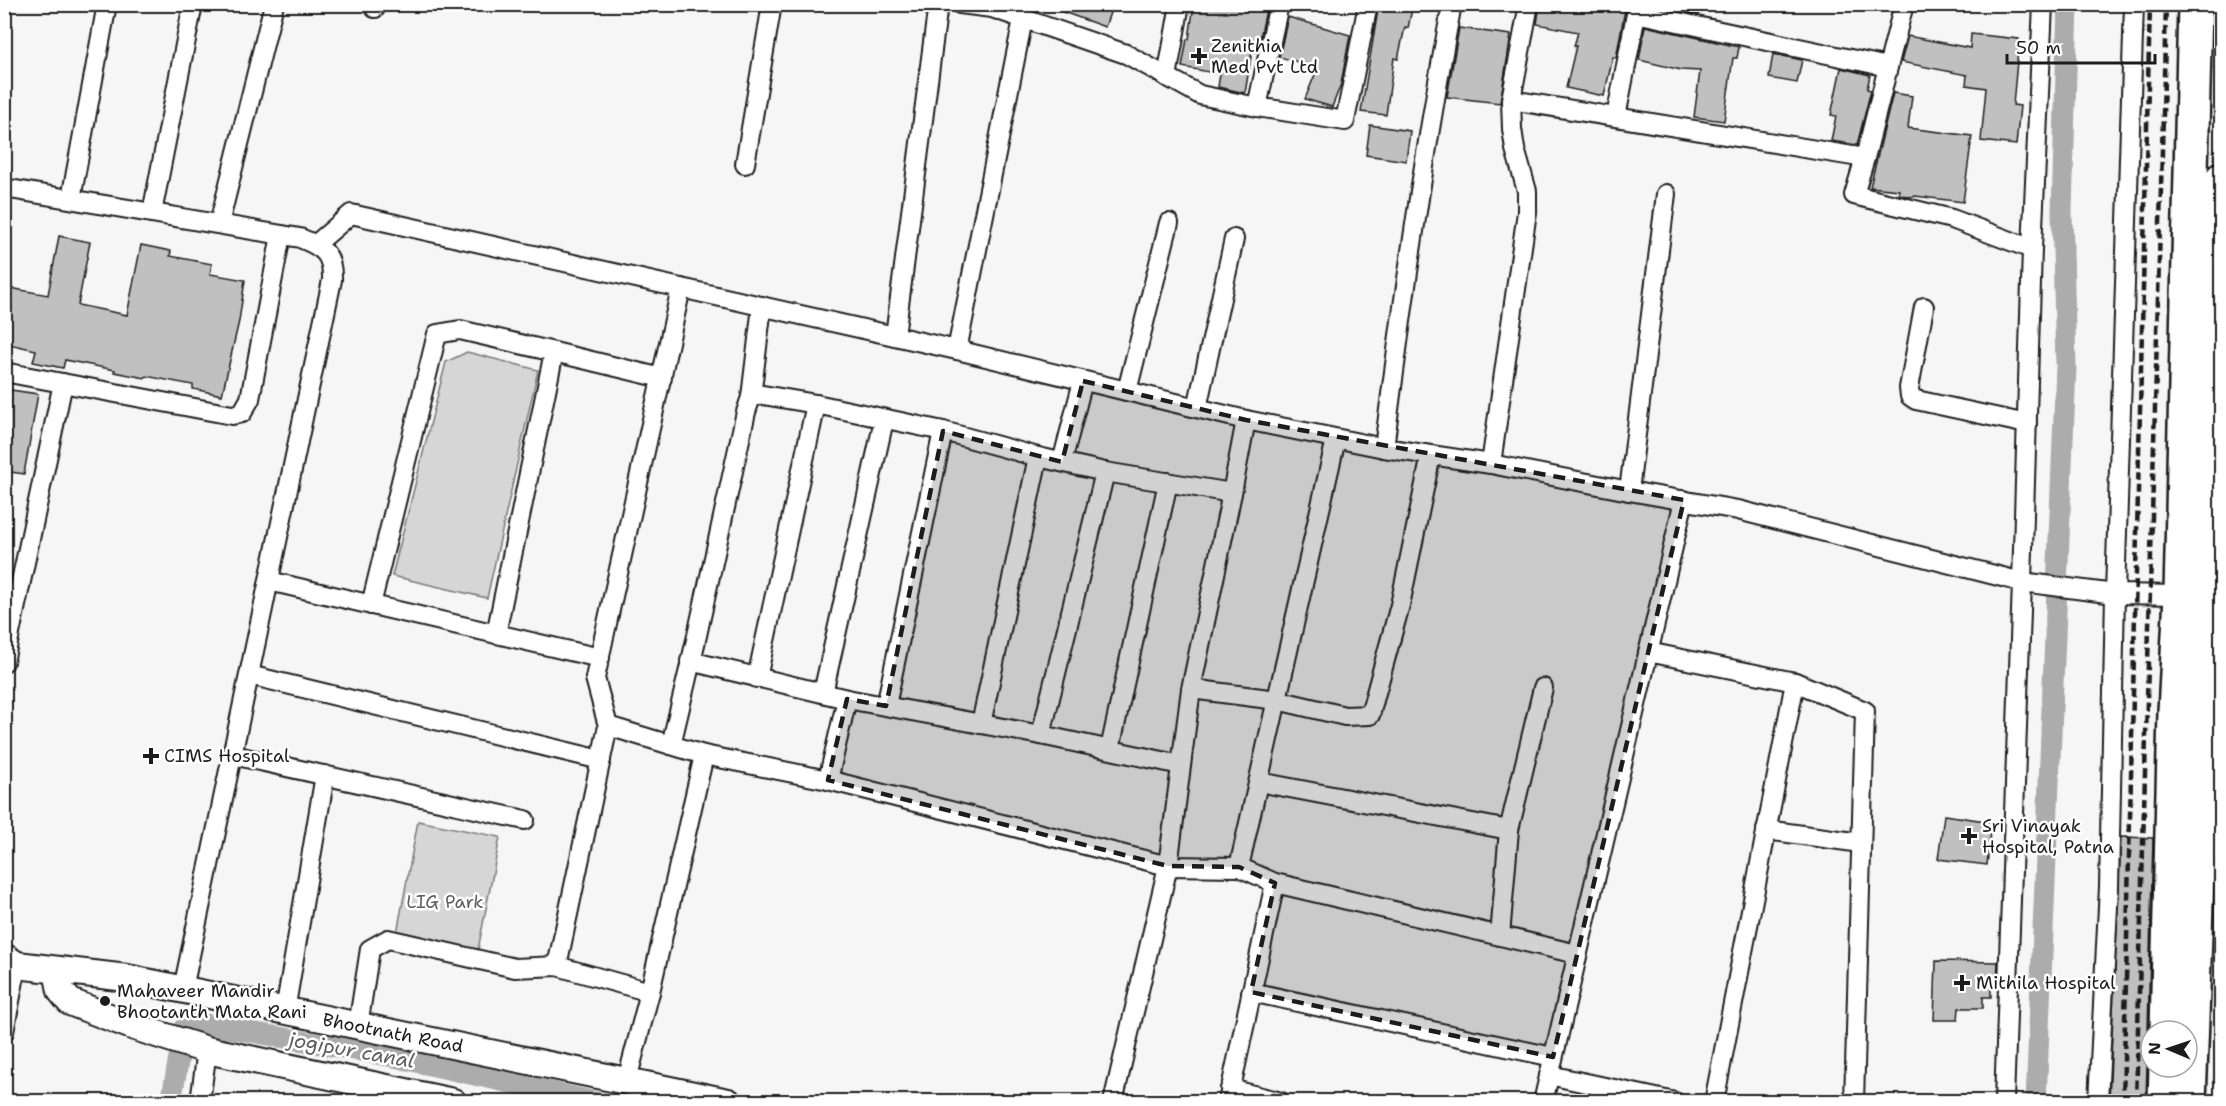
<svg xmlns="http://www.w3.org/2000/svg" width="2226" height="1106" font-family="'Shantell Sans',sans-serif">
  <rect width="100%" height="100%" fill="#f6f6f6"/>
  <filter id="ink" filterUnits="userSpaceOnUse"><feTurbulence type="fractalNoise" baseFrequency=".0167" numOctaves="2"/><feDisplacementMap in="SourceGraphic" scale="12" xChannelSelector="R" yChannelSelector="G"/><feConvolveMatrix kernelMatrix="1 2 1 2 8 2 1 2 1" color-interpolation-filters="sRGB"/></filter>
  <g filter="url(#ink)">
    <!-- green -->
    <g fill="#d6d6d6" stroke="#797979" stroke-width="1.5">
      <path d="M 467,352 L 538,370 L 487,598 L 392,576 L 446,362 Z"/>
      <path d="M 418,821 L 500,837 L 477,955 L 397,933 Z"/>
    </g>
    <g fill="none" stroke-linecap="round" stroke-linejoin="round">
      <!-- canal -->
      <g stroke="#acacac" stroke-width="21">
        <path d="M 171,1102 L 184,1029 L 188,1021 L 394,1057 L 596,1102"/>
        <path d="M 2036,1102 L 2066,366 L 2062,211 L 2068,4"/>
      </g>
    </g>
    <!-- building -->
    <g fill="#c0c0c0" stroke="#1c1c1c" stroke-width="1.5">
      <path d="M 1049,4 L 1113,4 L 1105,27 L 1049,7 Z"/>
      <path d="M 1194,4 L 1246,4 L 1266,10 L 1257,52 L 1252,51 L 1245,93 L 1218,87 L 1220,74 L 1182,67 L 1187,39 L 1189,39 Z"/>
      <path d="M 1379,4 L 1413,4 L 1408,28 L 1405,27 L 1398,59 L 1394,58 L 1386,115 L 1361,112 Z"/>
      <path d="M 1540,4 L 1626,4 L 1616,58 L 1613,57 L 1604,96 L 1566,88 L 1576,46 L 1574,46 L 1578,32 L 1537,24 Z"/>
      <path d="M 1650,4 L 1702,4 L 1699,15 Z"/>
      <path d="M 1288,17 L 1350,35 L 1341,84 L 1332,107 L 1305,99 L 1318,67 L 1279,57 Z"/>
      <path d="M 1645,26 L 1739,47 L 1737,58 L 1733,58 L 1724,121 L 1694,117 L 1700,71 L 1681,70 L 1639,60 Z"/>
      <path d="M 1459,28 L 1511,35 L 1500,103 L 1447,97 Z"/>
      <path d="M 1971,34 L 2019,39 L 2013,105 L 2020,106 L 2016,145 L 1981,141 L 1986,88 L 1966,85 L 1967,75 L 1901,62 L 1908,36 L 1970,48 Z"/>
      <path d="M 1773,54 L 1802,60 L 1797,83 L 1769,78 Z"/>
      <path d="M 1841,68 L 1870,75 L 1867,89 L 1871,90 L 1857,145 L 1831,141 L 1836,116 L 1831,115 Z"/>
      <path d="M 1893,93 L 1912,96 L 1908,128 L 1972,136 L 1963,202 L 1915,196 L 1910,197 L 1899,194 L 1899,190 L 1870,187 Z"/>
      <path d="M 1370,125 L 1410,131 L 1406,161 L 1366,155 Z"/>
      <path d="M 59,236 L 90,242 L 78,305 L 127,315 L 141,245 L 171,251 L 170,256 L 212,264 L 210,274 L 245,280 L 239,321 L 222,395 L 193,389 L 193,385 L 146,376 L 145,378 L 114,372 L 115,370 L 65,360 L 63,368 L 33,362 L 36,350 L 4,343 L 4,287 L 48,295 Z"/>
      <path d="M 4,389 L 38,394 L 24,474 L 4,471 Z"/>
      <path d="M 1944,815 L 1992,822 L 1987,865 L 1938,859 Z"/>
      <path d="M 2121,837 L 2153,838 L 2148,1031 L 2151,1041 L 2151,1056 L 2147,1066 L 2146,1101 L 2109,1101 Z"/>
      <path d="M 1936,961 L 1998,962 L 1997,979 L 1991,979 L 1991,997 L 1983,997 L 1983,1008 L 1959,1008 L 1958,1020 L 1934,1020 Z"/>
    </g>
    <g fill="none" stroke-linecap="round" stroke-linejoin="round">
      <!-- street casing -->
      <g stroke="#1c1c1c" stroke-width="22">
        <g id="street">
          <path d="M 960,4 L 992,8 L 1126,54 L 1200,95 L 1257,107 L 1345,121 L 1368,4"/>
          <path d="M 375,8 L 376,4"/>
          <path d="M 1636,13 L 1888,67"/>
          <path d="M 1167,77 L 1180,4"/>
          <path d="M 1257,107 L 1279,4"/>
          <path d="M 1616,117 L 1638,4"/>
          <path d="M 1865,158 L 1904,4"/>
          <path d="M 745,164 L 772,4"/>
          <path d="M 4,188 L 300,238 C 323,247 333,254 332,280 L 183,989"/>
          <path d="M 71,199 L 107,4"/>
          <path d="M 152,213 L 193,4"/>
          <path d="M 219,224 L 274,4"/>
          <path d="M 316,244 L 351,214 L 957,350 L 1246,420 L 1384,448 L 1491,464 L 1629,491 L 1738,510 L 2022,582 L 2032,249 L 1952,219 L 1854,195 L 1865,158 L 1511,100"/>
          <path d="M 2032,249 L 2043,4"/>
          <path d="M 1924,307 L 1909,388 L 1910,396 L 1916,400 L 2027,424"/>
          <path d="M 895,336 L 938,4"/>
          <path d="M 957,350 L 1023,19"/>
          <path d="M 554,352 L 662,378"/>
          <path d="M 4,372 L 232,415 L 242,413 L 250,399 L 281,235"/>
          <path d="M 1127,391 L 1169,223"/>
          <path d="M 751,397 L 762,306"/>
          <path d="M 1197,408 L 1234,239"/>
          <path d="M 1384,448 C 1403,300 1424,152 1452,4"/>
          <path d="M 1062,462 L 1083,381"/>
          <path d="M 1491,464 L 1527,212 L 1527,191 L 1515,149 L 1512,129 L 1511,100 L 1529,4"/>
          <path d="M 1629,491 L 1666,194"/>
          <path d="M 1232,493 L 1246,420"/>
          <path d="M 269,581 L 600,658"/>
          <path d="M 371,605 L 437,334 L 460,330 L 554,352 L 496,634"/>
          <path d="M 1648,652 L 1795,682 L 1865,711 L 1854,1102"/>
          <path d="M 690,661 L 847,699 L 1041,735 L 1181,765"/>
          <path d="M 4,662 L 63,383"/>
          <path d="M 249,675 L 601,760"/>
          <path d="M 757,678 L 816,404"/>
          <path d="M 1191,689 L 1168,866 L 1239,867 L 1275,883 L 1577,954"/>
          <path d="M 823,693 L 884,420"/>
          <path d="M 886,706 L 943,431"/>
          <path d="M 981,724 L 1038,457"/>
          <path d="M 1041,735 L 1105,472"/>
          <path d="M 671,745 L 696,640 L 746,412 L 751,397 L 763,395 L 816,404 L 943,431 L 1038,457 L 1105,472 L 1232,493 L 1191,689 L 1277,700 L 1345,716 L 1370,715 L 1400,605 L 1431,455"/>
          <path d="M 1110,749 L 1168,482"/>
          <path d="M 233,755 L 525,820"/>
          <path d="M 704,755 L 828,780 L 1168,866 L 1113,1102"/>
          <path d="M 828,780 L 847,699"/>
          <path d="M 1259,782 L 1509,830"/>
          <path d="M 1766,830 L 1861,843"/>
          <path d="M 1239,867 L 1336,439"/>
          <path d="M 1500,936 L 1509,830 L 1543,688"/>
          <path d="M 557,966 L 608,726"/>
          <path d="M 1251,992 L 1553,1057"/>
          <path d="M 285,1011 L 325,775"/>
          <path d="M 358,1026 L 370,949 L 388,939 L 515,968 L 557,966 L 650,992"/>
          <path d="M 4,1032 L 17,965"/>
          <path d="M 1549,1075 L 1675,1102"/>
          <path d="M 627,1080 L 650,992 L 704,755 L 608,726 L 595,678 L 681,288"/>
          <path d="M 1230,1089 L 1281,1102"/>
          <path d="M 200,1102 L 207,1050"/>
          <path d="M 1228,1102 L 1275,883"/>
          <path d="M 1543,1102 L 1684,500"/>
          <path d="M 1714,1102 L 1795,682"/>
          <path d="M 2004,1102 L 2022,582 L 2115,594 L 2181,595"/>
          <path d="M 2098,1102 L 2109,887 L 2115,594 L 2134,4"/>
        </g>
      </g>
      <!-- secondary casing -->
      <g stroke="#1c1c1c" stroke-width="30">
        <g id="secondary">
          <path d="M 4,957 L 17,965 L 127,978 L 728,1102"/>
          <path d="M 57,970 L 61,991 L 70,1002 L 135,1027 L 207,1050 L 453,1102"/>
        </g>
      </g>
      <!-- highway casing -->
      <g stroke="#1c1c1c" stroke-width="38">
        <g id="highway">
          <path d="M 2167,1031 L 2175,712 L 2181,595 L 2195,4"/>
          <path d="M 2165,1102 L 2166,1067"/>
          <path d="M 2189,1102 L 2222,179"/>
        </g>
      </g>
      <!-- street -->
      <use href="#street" stroke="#fff" stroke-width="18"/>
      <!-- secondary -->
      <use href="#secondary" stroke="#fff" stroke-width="26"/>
      <!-- highway -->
      <use href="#highway" stroke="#fff" stroke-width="33"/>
      <!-- rail -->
      <g stroke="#1c1c1c" stroke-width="4.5" stroke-dasharray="9 4.5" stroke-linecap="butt">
        <path d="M 2123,1102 L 2150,4"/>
        <path d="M 2136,1102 L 2166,4"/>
      </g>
    </g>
  </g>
  <!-- marked area -->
  <path fill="#1c1c1c" fill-opacity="0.2" stroke="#1c1c1c" stroke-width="4.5" stroke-dasharray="12 8" stroke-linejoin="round" d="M 1083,381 L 1246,420 L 1684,500 L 1553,1057 L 1251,992 L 1275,883 L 1239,867 L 1168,866 L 828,780 L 847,699 L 886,706 L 943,431 L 1062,462 Z"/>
  <!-- markers -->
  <g fill="#1c1c1c" stroke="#fff" stroke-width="2">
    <path d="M1196 47h6v6h6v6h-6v6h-6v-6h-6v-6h6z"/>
    <path d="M148 747h6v6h6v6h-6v6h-6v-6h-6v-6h6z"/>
    <path d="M1966 827h6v6h6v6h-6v6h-6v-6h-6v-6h6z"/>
    <path d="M1959 974h6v6h6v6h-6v6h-6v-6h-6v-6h6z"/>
    <circle cx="105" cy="1001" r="6"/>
  </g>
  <g text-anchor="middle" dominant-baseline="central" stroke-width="5" stroke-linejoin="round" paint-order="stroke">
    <!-- poi labels -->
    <g font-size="18" fill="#1c1c1c" stroke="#fff" text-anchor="start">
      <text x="1211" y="46">Zenithia<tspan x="1211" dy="21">Med Pvt Ltd</tspan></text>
      <text x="164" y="756">CIMS Hospital</text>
      <text x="1982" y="826">Sri Vinayak<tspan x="1982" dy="21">Hospital, Patna</tspan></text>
      <text x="1976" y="983">Mithila Hospital</text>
      <text x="117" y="991">Mahaveer Mandir<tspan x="117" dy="21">Bhootanth Mata Rani</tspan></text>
    </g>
    <!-- park labels -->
    <g font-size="18" fill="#5d5d5d" stroke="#fff">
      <text x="445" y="902">LIG Park</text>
    </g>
    <!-- street labels -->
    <g font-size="18" fill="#1c1c1c" stroke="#fff">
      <text transform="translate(393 1033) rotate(11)">Bhootnath Road</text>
    </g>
    <!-- water labels -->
    <g font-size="20" font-style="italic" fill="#5d5d5d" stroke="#fff">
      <text transform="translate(352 1050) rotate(10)">jogipur canal</text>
    </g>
  </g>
  <!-- margin -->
  <rect width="2226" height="1106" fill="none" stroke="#fff" stroke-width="24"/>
  <rect x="12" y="12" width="2202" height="1082" fill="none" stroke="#1c1c1c" stroke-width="2" filter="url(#ink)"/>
  <!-- north arrow -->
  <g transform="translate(2169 1049) rotate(272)"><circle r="28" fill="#ffffff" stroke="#a4a4a4" stroke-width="1.5"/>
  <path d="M0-4.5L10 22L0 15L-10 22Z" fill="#1c1c1c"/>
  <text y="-9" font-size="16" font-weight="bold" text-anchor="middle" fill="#1c1c1c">N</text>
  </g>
  <!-- scale -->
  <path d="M2007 54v9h148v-9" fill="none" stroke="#1c1c1c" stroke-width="3"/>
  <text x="2016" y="54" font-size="18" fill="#1c1c1c" stroke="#ffffff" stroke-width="4.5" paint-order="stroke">50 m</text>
</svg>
